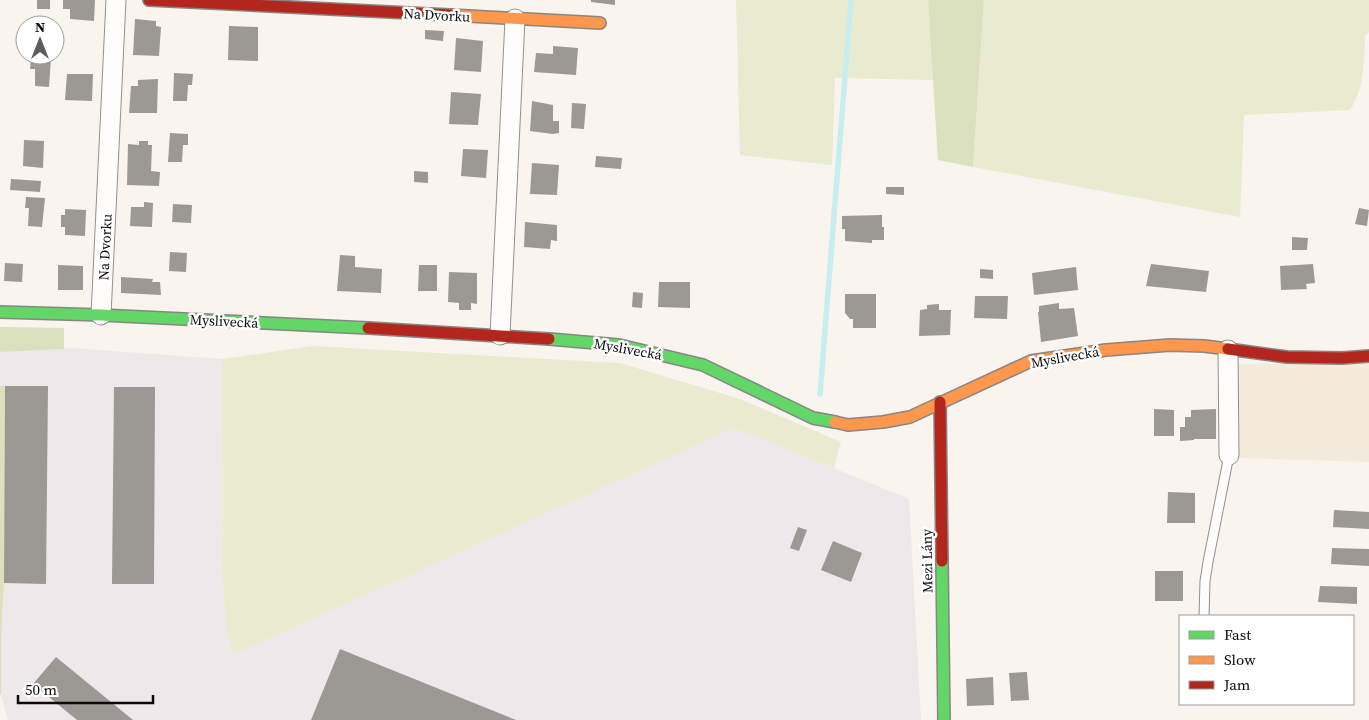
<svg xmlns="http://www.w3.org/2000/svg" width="1369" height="720" font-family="'Source Serif 4',serif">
  <rect width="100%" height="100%" fill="#f9f4ee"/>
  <!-- industrial -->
  <path fill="#eee8eb" d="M 72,348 L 222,359 L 223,585 L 226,630 L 233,655 L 734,427 L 909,499 L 921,720 L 8,720 L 1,695 L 1,641 L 4,583 L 5,386 L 0,386 L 0,352 Z"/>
  <!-- farmland -->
  <path fill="#f4ebdc" d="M 1369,363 L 1369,462 L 1236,458 L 1238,364 Z"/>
  <!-- green -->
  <g fill="#e8ebd0">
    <path d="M 736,0 L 928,0 L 934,80 L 835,78 L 832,165 L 740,155 Z"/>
    <path d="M 984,0 L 1369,0 L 1369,32 L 1365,35 C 1364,60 1365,88 1350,110 L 1244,115 L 1240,217 L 973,167 Z"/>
    <path d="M 313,346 L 620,363 L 740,399 L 841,442 L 834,468 L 734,428 L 233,655 L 226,630 L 223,585 L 222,359 Z"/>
  </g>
  <!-- forest -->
  <g fill="#dbe1bf">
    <path d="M 928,0 L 984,0 L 973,167 L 938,160 Z"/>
    <path d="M 0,327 L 64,328 L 64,349 L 0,352 Z"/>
    <path d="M 0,386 L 5,386 L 4,583 L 1,641 L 1,695 L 0,695 Z"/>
  </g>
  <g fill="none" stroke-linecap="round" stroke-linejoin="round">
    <!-- stream -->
    <path stroke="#c8edef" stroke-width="5.5" d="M 820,394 L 851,0"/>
  </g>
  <!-- building -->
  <g fill="#9c9894">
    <rect x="37" y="0" width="13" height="9"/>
    <path d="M 63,0 L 95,0 L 94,21 L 70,19 L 70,9 L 63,9 Z"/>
    <path d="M 591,0 L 615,0 L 615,5 L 591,2 Z"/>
    <path d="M 135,19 L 156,21 L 156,26 L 161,27 L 159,56 L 133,55 Z"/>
    <path d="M 229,26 L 258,27 L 258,61 L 228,60 Z"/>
    <path d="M 425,30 L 444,31 L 443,41 L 425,39 Z"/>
    <path d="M 456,38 L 483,41 L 481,72 L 454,70 Z"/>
    <path d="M 553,46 L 578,48 L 576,75 L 534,72 L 536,53 L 553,54 Z"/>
    <path d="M 31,58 L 51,58 L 49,87 L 35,86 L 35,69 L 30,69 Z"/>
    <path d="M 174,73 L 193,74 L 192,85 L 188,85 L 187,101 L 173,101 Z"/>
    <path d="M 67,74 L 93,74 L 92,101 L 65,100 Z"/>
    <path d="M 158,79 L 157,113 L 129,113 L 131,86 L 138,86 L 138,80 Z"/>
    <path d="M 451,92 L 481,94 L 478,125 L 449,124 Z"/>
    <path d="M 532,101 L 553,105 L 553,121 L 559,121 L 559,133 L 553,134 L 530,131 Z"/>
    <path d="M 572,103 L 586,104 L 584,129 L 571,128 Z"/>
    <path d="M 170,133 L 188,134 L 188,145 L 183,145 L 182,162 L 168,162 Z"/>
    <path d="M 24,140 L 44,141 L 43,168 L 23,166 Z"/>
    <path d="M 139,141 L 148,141 L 148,145 L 152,145 L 151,171 L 160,172 L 159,186 L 127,185 L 128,144 L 139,145 Z"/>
    <path d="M 463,149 L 488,150 L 486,178 L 461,176 Z"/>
    <path d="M 596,156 L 622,158 L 621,169 L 595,167 Z"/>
    <path d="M 532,163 L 559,165 L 557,195 L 530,194 Z"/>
    <path d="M 414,171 L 428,172 L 428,183 L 414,182 Z"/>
    <path d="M 11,179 L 41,181 L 40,192 L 10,190 Z"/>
    <path d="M 886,187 L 904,187 L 904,195 L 886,194 Z"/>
    <path d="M 26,197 L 45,198 L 42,227 L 28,226 L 29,208 L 25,208 Z"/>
    <path d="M 144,202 L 153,203 L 152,227 L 130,226 L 131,207 L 144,207 Z"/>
    <path d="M 173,204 L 192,205 L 191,223 L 172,222 Z"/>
    <path d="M 1359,208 L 1369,210 L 1367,226 L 1355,224 Z"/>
    <path d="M 65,209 L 86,210 L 85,236 L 65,235 L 65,227 L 61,227 L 61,215 L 65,215 Z"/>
    <path d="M 882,215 L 882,227 L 884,227 L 884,240 L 872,240 L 872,243 L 845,241 L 845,229 L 842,229 L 842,216 Z"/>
    <path d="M 525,222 L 557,225 L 557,241 L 551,240 L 550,249 L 524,247 Z"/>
    <path d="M 1292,237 L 1308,238 L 1307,250 L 1292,250 Z"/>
    <path d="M 170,252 L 187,253 L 186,272 L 169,271 Z"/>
    <path d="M 340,255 L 355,256 L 355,267 L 382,269 L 381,293 L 337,291 Z"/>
    <path d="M 5,263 L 23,264 L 22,282 L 4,281 Z"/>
    <path d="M 1151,264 L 1209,271 L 1206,292 L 1146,286 Z"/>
    <path d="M 1313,264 L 1315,283 L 1306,284 L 1307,289 L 1281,290 L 1280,266 Z"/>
    <path d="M 58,265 L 83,266 L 83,290 L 58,290 Z"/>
    <path d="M 419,265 L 437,265 L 437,291 L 418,291 Z"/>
    <path d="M 1076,267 L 1078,290 L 1034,295 L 1032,273 Z"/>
    <path d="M 980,269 L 993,270 L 993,279 L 980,278 Z"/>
    <path d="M 449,272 L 477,273 L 477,304 L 471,303 L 471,310 L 459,310 L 459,303 L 448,302 Z"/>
    <path d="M 121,277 L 153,279 L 152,282 L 160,282 L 161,295 L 121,293 Z"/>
    <path d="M 659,282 L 690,282 L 690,308 L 658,307 Z"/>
    <path d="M 633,292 L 643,293 L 642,308 L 632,307 Z"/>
    <path d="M 845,294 L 876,294 L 876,328 L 853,328 L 853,319 L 850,319 L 845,313 Z"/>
    <path d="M 975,296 L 1008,296 L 1007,319 L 974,318 Z"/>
    <path d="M 1059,303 L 1059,309 L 1074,308 L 1078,336 L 1041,342 L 1038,312 L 1039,312 L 1039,306 Z"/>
    <path d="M 939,304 L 939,310 L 951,310 L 950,335 L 919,336 L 920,310 L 927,309 L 927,305 Z"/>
    <path d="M 5,386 L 48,386 L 46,584 L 4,583 Z"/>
    <path d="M 114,387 L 155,387 L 154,584 L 112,584 Z"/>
    <path d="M 1154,409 L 1174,410 L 1174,436 L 1154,436 Z"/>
    <path d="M 1216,409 L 1216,439 L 1194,439 L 1194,440 L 1180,441 L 1180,427 L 1185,427 L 1185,417 L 1191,417 L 1191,410 Z"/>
    <path d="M 1168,492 L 1195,493 L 1195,523 L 1167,523 Z"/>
    <path d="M 1334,510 L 1369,512 L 1369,529 L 1333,527 Z"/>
    <path d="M 798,527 L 807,530 L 799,551 L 790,548 Z"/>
    <path d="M 833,541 L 862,553 L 851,582 L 821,570 Z"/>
    <path d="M 1332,548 L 1369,549 L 1369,566 L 1331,564 Z"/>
    <rect x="1155" y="571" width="28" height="30"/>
    <path d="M 1320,586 L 1357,587 L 1357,604 L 1318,602 Z"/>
    <path d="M 340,649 L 516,720 L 311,720 Z"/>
    <path d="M 56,657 L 133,720 L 77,720 L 33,684 Z"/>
    <path d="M 1027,672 L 1029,700 L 1011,701 L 1009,673 Z"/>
    <path d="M 993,677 L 994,705 L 967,706 L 966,679 Z"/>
  </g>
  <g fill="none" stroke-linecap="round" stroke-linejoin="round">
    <!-- lane casing -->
    <g stroke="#928f8d" stroke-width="11">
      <path id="lane" d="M 1204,616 L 1205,581 L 1208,562 L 1229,455"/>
    </g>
    <!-- street casing -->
    <g stroke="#928f8d" stroke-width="21">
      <g id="street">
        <path d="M 101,315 L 116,0"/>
        <path d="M 500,335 L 515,19"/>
        <path d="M 1228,350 L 1229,455"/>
      </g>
    </g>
    <!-- fast casing -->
    <g stroke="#888683" stroke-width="14">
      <g id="fast">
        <path d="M 0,312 L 101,315 L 368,328"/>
        <path d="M 549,339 L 619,345 L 703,365 L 813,418 L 835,422"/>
        <path d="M 942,561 L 944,720"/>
      </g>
    </g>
    <!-- slow casing -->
    <g stroke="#888683" stroke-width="14">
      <g id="slow">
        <path d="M 450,15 L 600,23"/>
        <path d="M 835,422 L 848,425 L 883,422 L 910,417 L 1031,361 L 1106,350 L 1170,345 L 1204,346 L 1228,349"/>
      </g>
    </g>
    <!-- jam casing -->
    <g stroke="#888683" stroke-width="14">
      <g id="jam">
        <path d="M 149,0 L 450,15"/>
        <path d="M 368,328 L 549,339"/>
        <path d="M 1228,349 L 1287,357 L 1342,358 L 1369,356"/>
        <path d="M 940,402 L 942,561"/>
      </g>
    </g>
    <!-- lane -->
    <use href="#lane" stroke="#fefdfc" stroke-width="9"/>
    <!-- street -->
    <use href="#street" stroke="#fefdfc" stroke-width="19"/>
    <!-- fast -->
    <use href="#fast" stroke="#63d668" stroke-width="11"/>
    <!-- slow -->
    <use href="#slow" stroke="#ff974d" stroke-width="11"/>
    <!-- jam -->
    <use href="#jam" stroke="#b3261e" stroke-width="11"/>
  </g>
  <g text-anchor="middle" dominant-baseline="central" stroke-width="5" stroke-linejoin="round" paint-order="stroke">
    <!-- street labels -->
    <g font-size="14" fill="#0a0a0a" stroke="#fff">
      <text transform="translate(437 15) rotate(3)">Na Dvorku</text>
      <text transform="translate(105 247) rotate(-87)">Na Dvorku</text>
      <text transform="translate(224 321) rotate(3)">Myslivecká</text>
      <text transform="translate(628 349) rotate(10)">Myslivecká</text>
      <text transform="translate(1065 357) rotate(-10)">Myslivecká</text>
      <text transform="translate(927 561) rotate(-91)">Mezi Lány</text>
    </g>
  </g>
  <!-- legend -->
  <rect x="1179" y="615" width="175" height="90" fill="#ffffff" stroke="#9d9d9d"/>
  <rect x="1189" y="631" width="25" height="8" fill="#63d668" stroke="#9d9d9d"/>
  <text x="1224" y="640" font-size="15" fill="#0a0a0a">Fast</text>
  <rect x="1189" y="656" width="25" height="8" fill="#ff974d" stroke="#9d9d9d"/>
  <text x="1224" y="665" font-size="15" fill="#0a0a0a">Slow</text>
  <rect x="1189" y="681" width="25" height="8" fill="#b3261e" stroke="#9d9d9d"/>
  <text x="1224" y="690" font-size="15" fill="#0a0a0a">Jam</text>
  <!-- north arrow -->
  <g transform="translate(40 40)"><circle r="24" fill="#ffffff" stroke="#9d9d9d"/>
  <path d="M0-4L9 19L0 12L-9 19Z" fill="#5e5c5a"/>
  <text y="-8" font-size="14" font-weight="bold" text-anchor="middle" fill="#0a0a0a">N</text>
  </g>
  <!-- scale -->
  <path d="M18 695v8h135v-8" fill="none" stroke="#0a0a0a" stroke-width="2.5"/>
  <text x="25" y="695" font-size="15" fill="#0a0a0a" stroke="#ffffff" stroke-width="4" paint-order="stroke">50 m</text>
</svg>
